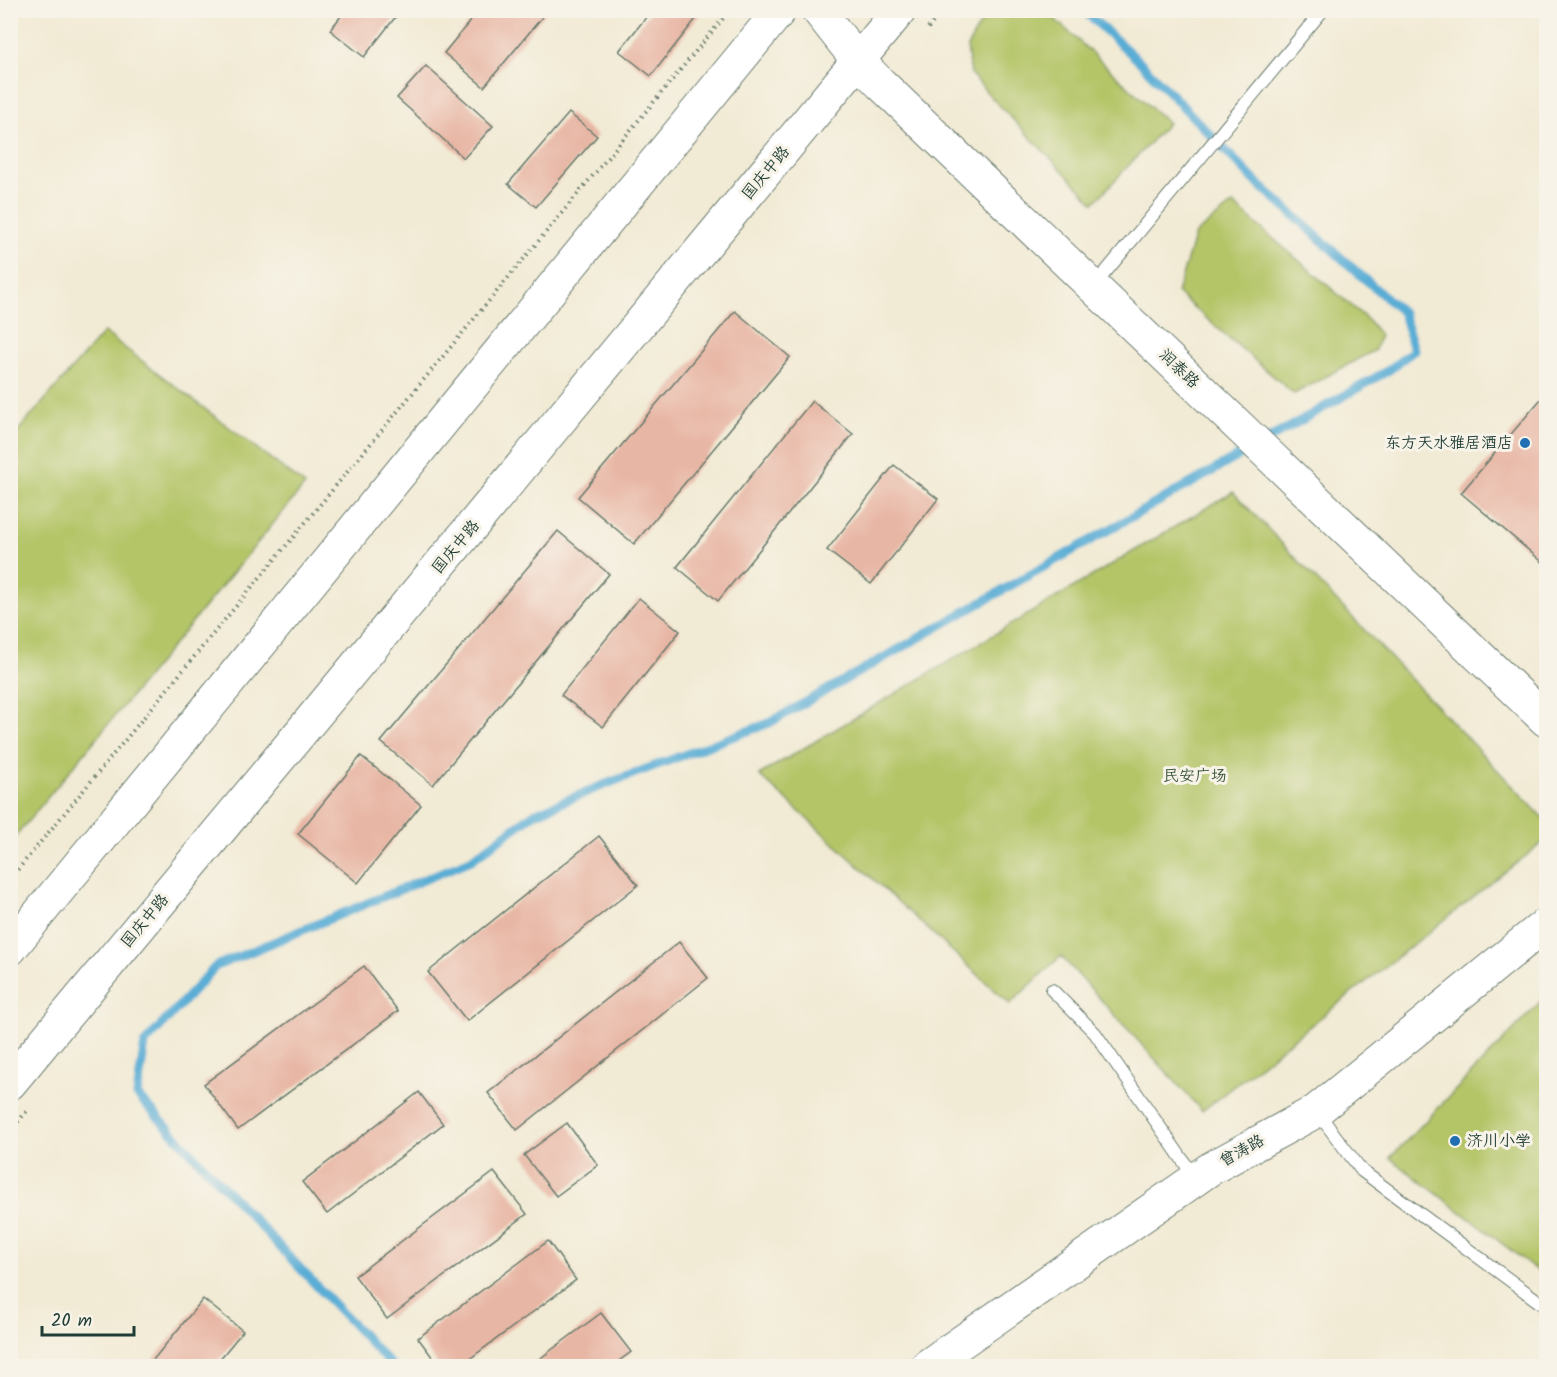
<svg xmlns="http://www.w3.org/2000/svg" width="1557" height="1377" font-family="Kalam,'LXGW WenKai TC',sans-serif">
  <rect width="100%" height="100%" fill="#f7f3e8"/>
  <filter id="ink" filterUnits="userSpaceOnUse"><feTurbulence type="fractalNoise" baseFrequency=".0167" numOctaves="2"/><feDisplacementMap in="SourceGraphic" scale="12" xChannelSelector="R" yChannelSelector="G"/><feConvolveMatrix kernelMatrix="1 2 1 2 8 2 1 2 1" color-interpolation-filters="sRGB"/></filter>
  <filter id="wash" filterUnits="userSpaceOnUse"><feTurbulence type="fractalNoise" baseFrequency=".008" numOctaves="4" result="noise"/><feDisplacementMap in="SourceGraphic" scale="24" xChannelSelector="R" yChannelSelector="G"/><feGaussianBlur stdDeviation="1.35" result="paint"/><feColorMatrix in="noise" values="0 0 0 0 0 0 0 0 0 0 0 0 0 0 0 0 0 1.4 0 .05"/><feComposite in="paint" operator="in"/></filter>
  <g filter="url(#wash)">
    <rect width="100%" height="100%" fill="#f1ead4"/>
    <!-- green -->
    <g fill="#b4c568" stroke="#6a814e" stroke-width="1.5">
      <path d="M 988,11 L 1046,11 L 1168,123 L 1094,203 L 992,98 L 971,74 L 967,47 Z"/>
      <path d="M 1233,204 L 1368,320 L 1380,335 L 1375,350 L 1294,394 L 1177,293 L 1195,234 Z"/>
      <path d="M 104,332 L 305,485 L 11,842 L 11,439 Z"/>
      <path d="M 1233,492 L 1546,821 L 1546,840 L 1202,1111 L 1061,956 L 1010,1004 L 759,775 Z"/>
      <path d="M 1546,996 L 1546,1277 L 1390,1158 Z"/>
    </g>
    <g fill="none" stroke-linecap="round" stroke-linejoin="round">
      <!-- stream -->
      <g stroke="#5aadd5" stroke-width="9">
        <path d="M 1083,10 L 1139,61 L 1253,179 L 1403,313 L 1414,350 L 1389,370 L 1265,441"/>
        <path d="M 392,1366 L 137,1095 L 145,1043 L 216,966 L 471,860 L 534,814 L 601,786 L 769,723 L 1253,448"/>
      </g>
    </g>
    <g id="blocks">
      <!-- building -->
      <g fill="#e8b6a4">
        <path d="M 346,10 L 401,10 L 364,57 L 330,30 Z"/>
        <path d="M 479,10 L 548,10 L 484,87 L 444,53 Z"/>
        <path d="M 652,10 L 703,10 L 651,76 L 619,51 Z"/>
        <path d="M 426,66 L 493,126 L 464,158 L 397,98 Z"/>
        <path d="M 569,113 L 597,136 L 536,207 L 508,184 Z"/>
        <path d="M 735,311 L 790,357 L 634,544 L 578,497 Z"/>
        <path d="M 1546,393 L 1546,565 L 1461,493 Z"/>
        <path d="M 812,401 L 853,434 L 718,601 L 677,567 Z"/>
        <path d="M 894,465 L 938,499 L 871,584 L 827,550 Z"/>
        <path d="M 558,531 L 609,574 L 433,785 L 381,742 Z"/>
        <path d="M 639,598 L 680,631 L 603,727 L 561,695 Z"/>
        <path d="M 361,756 L 421,805 L 358,883 L 298,834 Z"/>
        <path d="M 599,836 L 638,885 L 467,1021 L 428,972 Z"/>
        <path d="M 679,942 L 708,978 L 517,1130 L 488,1093 Z"/>
        <path d="M 364,966 L 398,1011 L 238,1130 L 204,1084 Z"/>
        <path d="M 419,1092 L 443,1124 L 327,1214 L 302,1182 Z"/>
        <path d="M 567,1123 L 598,1165 L 556,1196 L 524,1155 Z"/>
        <path d="M 494,1172 L 527,1214 L 387,1319 L 355,1276 Z"/>
        <path d="M 548,1241 L 576,1280 L 460,1366 L 439,1366 L 418,1338 Z"/>
        <path d="M 203,1299 L 243,1331 L 214,1366 L 148,1366 Z"/>
        <path d="M 601,1313 L 631,1352 L 612,1366 L 530,1366 Z"/>
      </g>
    </g>
  </g>
  <g filter="url(#ink)">
    <use href="#blocks" fill-opacity="0" stroke="#687a6c" stroke-width="1.5"/>
    <g fill="none" stroke-linecap="round" stroke-linejoin="round">
      <!-- lane casing -->
      <g stroke="#687a6c" stroke-width="14">
        <g id="lane">
          <path d="M 1094,286 L 1323,10"/>
          <path d="M 1052,990 L 1095,1033 L 1195,1178"/>
          <path d="M 1317,1112 L 1362,1171 L 1546,1307"/>
        </g>
      </g>
      <!-- secondary casing -->
      <g stroke="#687a6c" stroke-width="35">
        <g id="secondary">
          <path d="M 818,10 L 859,62 L 881,84 L 1546,720"/>
          <path d="M 10,949 L 780,10"/>
          <path d="M 10,1083 L 900,10"/>
          <path d="M 927,1366 L 1210,1169 L 1316,1111 L 1546,924"/>
        </g>
      </g>
      <!-- path -->
      <g stroke="#687a6c" stroke-width="4" stroke-dasharray="1.5 4.5" stroke-linecap="butt">
        <path d="M 928,28 L 943,10"/>
        <path d="M 10,879 L 730,10"/>
        <path d="M 10,1131 L 27,1111"/>
      </g>
      <!-- lane -->
      <use href="#lane" stroke="#fff" stroke-width="12"/>
      <!-- secondary -->
      <use href="#secondary" stroke="#fff" stroke-width="33"/>
    </g>
  </g>
  <!-- markers -->
  <g fill="#1f6fb2" stroke="#f7f3e8" stroke-width="2">
    <circle cx="1525" cy="443" r="6"/>
    <circle cx="1455" cy="1141" r="6"/>
  </g>
  <g text-anchor="middle" dominant-baseline="central" stroke-width="6" stroke-linejoin="round" paint-order="stroke">
    <!-- street labels -->
    <g font-size="16" fill="#1f3d34" stroke="#f7f3e8">
      <text transform="translate(766 173) rotate(-50)">国庆中路</text>
      <text transform="translate(1179 369) rotate(44)">润泰路</text>
      <text transform="translate(456 547) rotate(-50)">国庆中路</text>
      <text transform="translate(145 921) rotate(-50)">国庆中路</text>
      <text transform="translate(1242 1151) rotate(-29)">曾涛路</text>
    </g>
    <!-- poi labels -->
    <g font-size="16" fill="#1f3d34" stroke="#f7f3e8" text-anchor="end">
      <text x="1513" y="443">东方天水雅居酒店</text>
      <text x="1467" y="1141" text-anchor="start">济川小学</text>
    </g>
    <!-- park labels -->
    <g font-size="16" fill="#3d583e" stroke="#f7f3e8">
      <text x="1195" y="776">民安广场</text>
    </g>
  </g>
  <!-- margin -->
  <rect width="1557" height="1377" fill="none" stroke="#f7f3e8" stroke-width="36"/>
  <!-- scale -->
  <path d="M42 1326v9h92v-9" fill="none" stroke="#1f3d34" stroke-width="3"/>
  <text x="51" y="1326" font-size="18" fill="#1f3d34" stroke="#f7f3e8" stroke-width="4.5" paint-order="stroke">20 m</text>
</svg>
